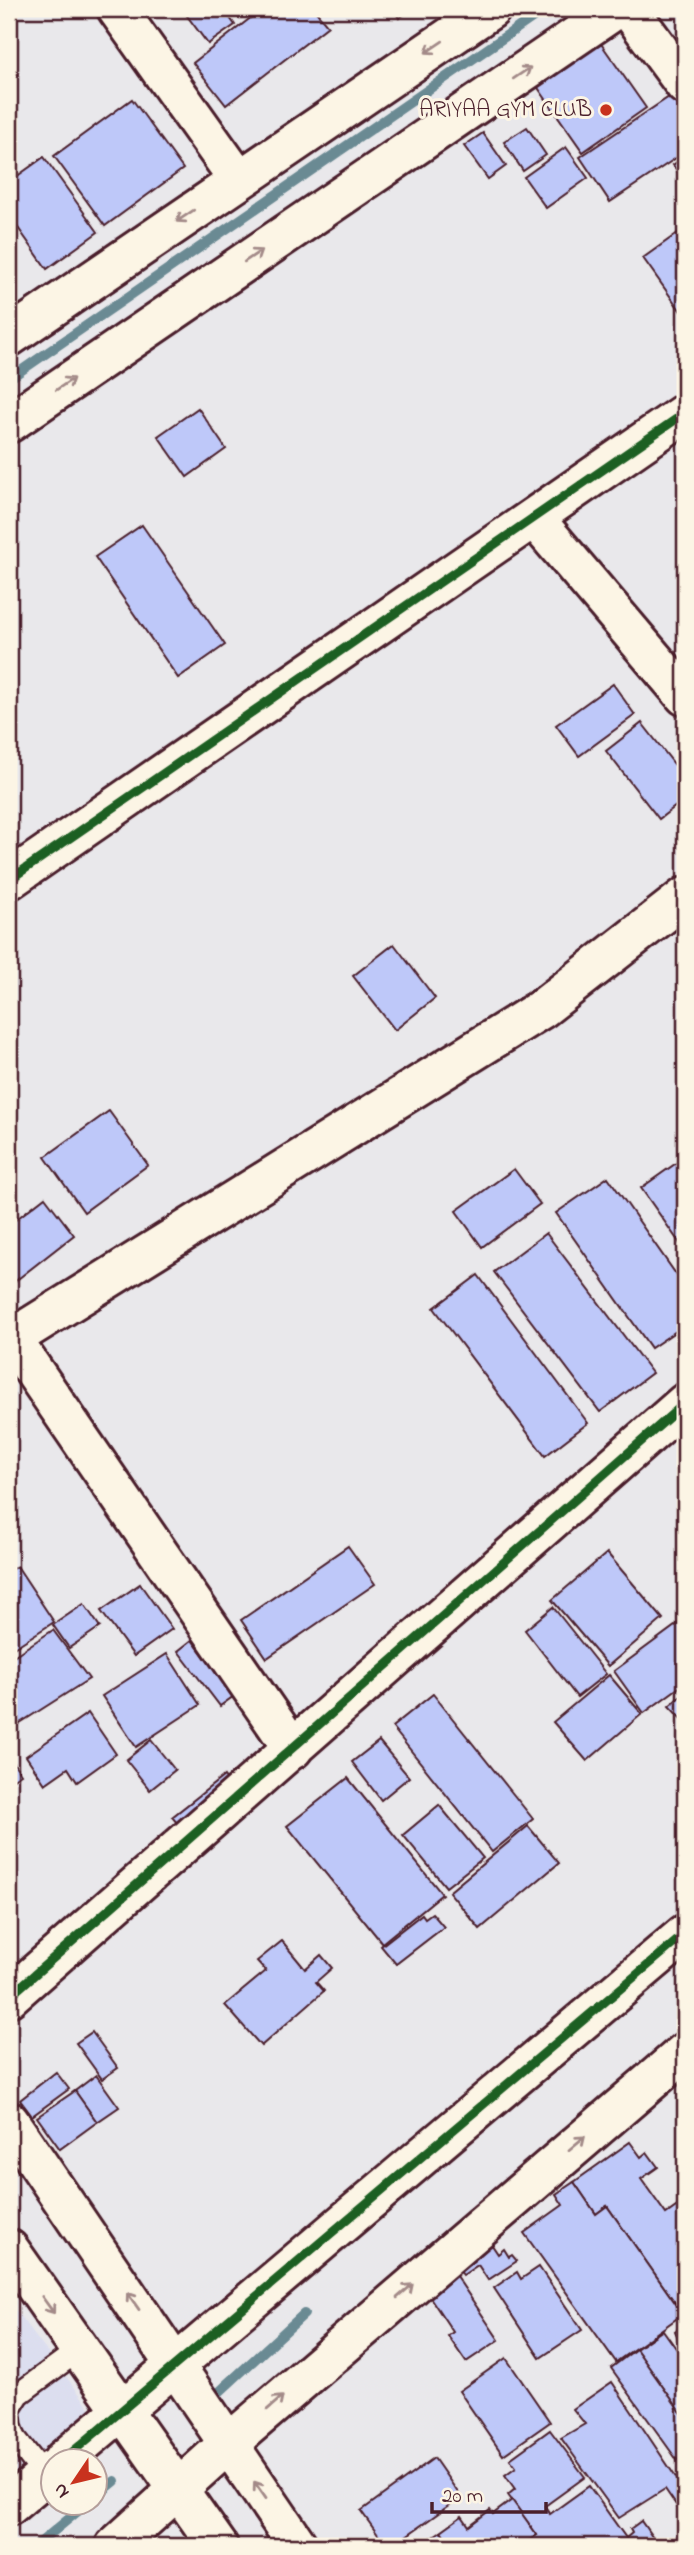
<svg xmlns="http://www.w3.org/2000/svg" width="694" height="2555" font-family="'Indie Flower',sans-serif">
  <rect width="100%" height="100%" fill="#e9e8eb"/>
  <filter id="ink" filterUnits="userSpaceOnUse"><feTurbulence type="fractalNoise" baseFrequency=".0143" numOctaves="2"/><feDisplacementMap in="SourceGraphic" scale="14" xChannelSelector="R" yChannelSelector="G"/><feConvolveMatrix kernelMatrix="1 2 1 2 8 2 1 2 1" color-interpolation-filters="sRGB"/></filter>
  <g filter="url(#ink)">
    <!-- built -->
    <path fill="#dcdeef" d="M 9,2302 L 94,2413 L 9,2478 Z"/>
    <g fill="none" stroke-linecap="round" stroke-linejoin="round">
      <!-- stream -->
      <g stroke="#6a8a93" stroke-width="10">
        <path d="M 9,379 L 545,9"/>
        <path d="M 216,2395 L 304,2314"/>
        <path d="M 94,2498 L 115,2481"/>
        <path d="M 36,2546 L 89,2502"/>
      </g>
    </g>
    <!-- building -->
    <g fill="#bec8f9" stroke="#4a1f2b" stroke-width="2">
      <path d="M 182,9 L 237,9 L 228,15 L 235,25 L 208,44 Z"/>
      <path d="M 262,9 L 314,9 L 328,26 L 226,105 L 193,63 Z"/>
      <path d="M 393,9 L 412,9 L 399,18 Z"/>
      <path d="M 590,28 L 646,108 L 583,152 L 527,72 Z"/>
      <path d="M 672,95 L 685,115 L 685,152 L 610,202 L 580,157 Z"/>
      <path d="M 132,99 L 183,169 L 105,226 L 54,156 Z"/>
      <path d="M 527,127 L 546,155 L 523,171 L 504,142 Z"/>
      <path d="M 483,133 L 506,166 L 488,179 L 464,146 Z"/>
      <path d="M 566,147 L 588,178 L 546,208 L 524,177 Z"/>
      <path d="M 685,156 L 685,182 L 673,165 Z"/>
      <path d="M 44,157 L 98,232 L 47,269 L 9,215 L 9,182 Z"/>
      <path d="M 685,228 L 685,317 L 643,258 Z"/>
      <path d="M 198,408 L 226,449 L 187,477 L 158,436 Z"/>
      <path d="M 142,525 L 225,645 L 178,678 L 95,557 Z"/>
      <path d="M 613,684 L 635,715 L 579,756 L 556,725 Z"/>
      <path d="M 642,723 L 685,778 L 685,799 L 659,819 L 606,751 Z"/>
      <path d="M 394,944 L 435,998 L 395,1030 L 353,976 Z"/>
      <path d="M 109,1111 L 148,1165 L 84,1212 L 45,1157 Z"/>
      <path d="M 685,1157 L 685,1242 L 681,1245 L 641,1188 Z"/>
      <path d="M 514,1169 L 540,1204 L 482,1247 L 456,1211 Z"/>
      <path d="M 608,1177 L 685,1287 L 685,1325 L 651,1348 L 556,1213 Z"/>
      <path d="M 45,1197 L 74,1235 L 9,1286 L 9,1225 Z"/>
      <path d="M 546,1233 L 652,1373 L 600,1412 L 494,1272 Z"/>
      <path d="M 478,1275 L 588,1423 L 545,1456 L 434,1308 Z"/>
      <path d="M 348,1546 L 375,1584 L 267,1658 L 241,1620 Z"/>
      <path d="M 607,1553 L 663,1619 L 608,1666 L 552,1600 Z"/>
      <path d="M 17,1566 L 54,1622 L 9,1651 L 9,1571 Z"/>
      <path d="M 140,1584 L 172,1629 L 134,1656 L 101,1611 Z"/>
      <path d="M 84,1604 L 100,1627 L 69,1648 L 53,1625 Z"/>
      <path d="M 553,1607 L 606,1674 L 577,1697 L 525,1630 Z"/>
      <path d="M 679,1623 L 685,1631 L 685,1683 L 644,1713 L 614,1671 Z"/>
      <path d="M 53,1630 L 89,1679 L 9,1730 L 9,1659 Z"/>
      <path d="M 192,1640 L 234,1696 L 220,1706 L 178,1651 Z"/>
      <path d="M 167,1654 L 200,1705 L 136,1747 L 102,1696 Z"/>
      <path d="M 609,1675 L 642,1714 L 587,1761 L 553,1722 Z"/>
      <path d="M 685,1692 L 685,1723 L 669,1706 Z"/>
      <path d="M 433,1694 L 533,1819 L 492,1852 L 392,1727 Z"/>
      <path d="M 88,1713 L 116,1754 L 77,1782 L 68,1768 L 45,1784 L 26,1756 Z"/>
      <path d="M 151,1740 L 175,1770 L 150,1790 L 126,1760 Z"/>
      <path d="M 379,1741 L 409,1777 L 381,1800 L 352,1762 Z"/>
      <path d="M 9,1756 L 21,1774 L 9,1782 Z"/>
      <path d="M 224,1776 L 244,1801 L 193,1842 L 172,1817 Z"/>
      <path d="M 348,1778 L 442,1894 L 382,1943 L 287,1826 Z"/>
      <path d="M 439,1805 L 483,1858 L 446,1887 L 403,1835 Z"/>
      <path d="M 528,1826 L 559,1863 L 480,1929 L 449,1892 Z"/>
      <path d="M 432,1913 L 444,1927 L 396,1964 L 381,1946 L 422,1914 L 425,1918 Z"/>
      <path d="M 282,1941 L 305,1969 L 321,1955 L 332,1968 L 316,1982 L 324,1991 L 261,2046 L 225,2005 L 266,1971 L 257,1961 Z"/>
      <path d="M 92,2032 L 118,2068 L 102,2079 L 76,2043 Z"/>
      <path d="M 56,2072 L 69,2089 L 32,2116 L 20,2100 Z"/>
      <path d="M 96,2075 L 119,2107 L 97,2122 L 75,2091 Z"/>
      <path d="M 75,2091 L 97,2122 L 60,2149 L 37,2117 Z"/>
      <path d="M 630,2142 L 641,2157 L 647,2152 L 658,2167 L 641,2179 L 666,2214 L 679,2205 L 685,2214 L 685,2313 L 683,2314 L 607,2206 L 596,2214 L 574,2182 Z"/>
      <path d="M 574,2182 L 596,2214 L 607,2206 L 683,2314 L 616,2362 L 524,2233 L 563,2205 L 556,2194 Z"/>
      <path d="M 484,2233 L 498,2254 L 504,2249 L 509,2257 L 512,2255 L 517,2261 L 488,2280 L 478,2265 L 463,2275 L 459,2270 L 474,2260 L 464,2245 Z"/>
      <path d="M 442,2255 L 499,2340 L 466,2362 L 448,2336 L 453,2332 L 414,2273 Z"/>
      <path d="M 539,2267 L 582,2330 L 540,2358 L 494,2288 L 517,2272 L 521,2279 Z"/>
      <path d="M 684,2325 L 685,2343 L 684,2341 L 680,2343 L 675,2331 Z"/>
      <path d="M 663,2330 L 685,2361 L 685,2418 L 636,2349 Z"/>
      <path d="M 636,2349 L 685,2418 L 685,2455 L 677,2460 L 611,2368 Z"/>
      <path d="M 506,2358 L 550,2422 L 503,2455 L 459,2391 Z"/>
      <path d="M 612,2382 L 685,2491 L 685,2518 L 665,2489 L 619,2518 L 561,2438 L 585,2424 L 573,2409 Z"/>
      <path d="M 550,2430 L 585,2477 L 545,2506 L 550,2514 L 589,2486 L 626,2538 L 632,2533 L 630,2529 L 641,2521 L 655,2541 L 648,2546 L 643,2541 L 635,2546 L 526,2546 L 524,2544 L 537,2535 L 508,2495 L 515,2489 L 505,2475 L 516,2467 L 510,2459 Z"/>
      <path d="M 434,2458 L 461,2497 L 392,2546 L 386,2546 L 361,2511 Z"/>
      <path d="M 512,2500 L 537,2535 L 524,2544 L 526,2546 L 452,2546 L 441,2531 L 462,2516 L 469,2526 L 490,2510 L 493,2514 Z"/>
      <path d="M 441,2531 L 452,2546 L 419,2546 Z"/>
    </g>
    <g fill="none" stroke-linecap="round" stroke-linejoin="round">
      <!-- lane casing -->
      <g stroke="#4a1f2b" stroke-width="26">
        <path id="lane" d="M 45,2476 L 15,2438 L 11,2427 L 9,2410 L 19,2394 L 80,2349"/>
      </g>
      <!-- street casing -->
      <g stroke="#4a1f2b" stroke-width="44">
        <g id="street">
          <path d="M 117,9 L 238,179"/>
          <path d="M 629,9 L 685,85"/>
          <path d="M 534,518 L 685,696"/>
          <path d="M 9,880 L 685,413"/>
          <path d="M 9,1335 L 293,1749"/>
          <path d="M 11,1339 L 543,1008 L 685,897"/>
          <path d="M 9,1997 L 685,1403"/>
        </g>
      </g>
      <!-- secondary casing -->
      <g stroke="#4a1f2b" stroke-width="44">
        <g id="secondary">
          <path d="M 9,337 L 491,9"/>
          <path d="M 9,423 L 616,9"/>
          <path d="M 9,2121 L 298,2546"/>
          <path d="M 9,2249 L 218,2546"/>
          <path d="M 63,2460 L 685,1934"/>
          <path d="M 9,2506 L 52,2470"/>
          <path d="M 115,2546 L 228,2444 L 685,2052"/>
        </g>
      </g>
      <!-- lane -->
      <use href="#lane" stroke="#fcf5e5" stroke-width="21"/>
      <!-- street -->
      <use href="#street" stroke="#fcf5e5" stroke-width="38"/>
      <!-- secondary -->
      <use href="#secondary" stroke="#fcf5e5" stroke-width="38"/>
      <!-- cycleway casing -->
      <g stroke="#fcf5e5" stroke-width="13">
        <g id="cycleway">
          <path d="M 9,880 L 685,413"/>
          <path d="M 9,1997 L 685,1403"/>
          <path d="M 63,2460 L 685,1934"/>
        </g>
      </g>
      <!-- cycleway -->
      <use href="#cycleway" stroke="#1b5e20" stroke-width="9"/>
    </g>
    <!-- one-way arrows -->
    <defs><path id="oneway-shaft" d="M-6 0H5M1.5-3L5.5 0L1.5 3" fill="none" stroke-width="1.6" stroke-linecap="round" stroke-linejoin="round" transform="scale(1.75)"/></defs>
    <g stroke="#a38a88">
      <use href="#oneway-shaft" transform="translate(434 47) rotate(146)"/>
      <use href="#oneway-shaft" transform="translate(522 73) rotate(-34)"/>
      <use href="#oneway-shaft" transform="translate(185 216) rotate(146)"/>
      <use href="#oneway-shaft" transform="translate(253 256) rotate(-34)"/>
      <use href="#oneway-shaft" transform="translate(65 384) rotate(-34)"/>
      <use href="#oneway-shaft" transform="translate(577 2143) rotate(-40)"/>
      <use href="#oneway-shaft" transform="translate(405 2291) rotate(-41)"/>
      <use href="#oneway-shaft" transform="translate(133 2301) rotate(-125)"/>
      <use href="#oneway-shaft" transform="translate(48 2305) rotate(54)"/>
      <use href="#oneway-shaft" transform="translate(275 2403) rotate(-41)"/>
      <use href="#oneway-shaft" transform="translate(260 2490) rotate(-125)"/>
    </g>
  </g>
  <!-- markers -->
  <circle fill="#c8321e" stroke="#fcf5e5" stroke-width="2.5" cx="606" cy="110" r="7"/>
  <g text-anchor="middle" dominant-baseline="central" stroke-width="6" stroke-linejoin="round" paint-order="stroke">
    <!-- poi labels -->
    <g font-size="23" fill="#4a1f2b" stroke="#fcf5e5" text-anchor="end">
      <text x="592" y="110">ARIYAA GYM CLUB</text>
    </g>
  </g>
  <!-- margin -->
  <rect width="694" height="2555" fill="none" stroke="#fcf5e5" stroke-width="35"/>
  <rect x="18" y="18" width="659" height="2520" fill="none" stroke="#4a1f2b" stroke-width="2.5" filter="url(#ink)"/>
  <!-- north arrow -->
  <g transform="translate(74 2482) rotate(235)"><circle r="33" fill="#fcf5e5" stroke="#b59f9b" stroke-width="2"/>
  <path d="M0-5L12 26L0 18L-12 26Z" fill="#c8321e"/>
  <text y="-10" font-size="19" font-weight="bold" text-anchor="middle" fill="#4a1f2b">N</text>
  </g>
  <!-- scale -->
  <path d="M432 2502v10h114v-10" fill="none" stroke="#4a1f2b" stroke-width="3.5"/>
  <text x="442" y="2502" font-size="21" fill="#4a1f2b" stroke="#fcf5e5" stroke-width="5" paint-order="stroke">20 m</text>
</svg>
